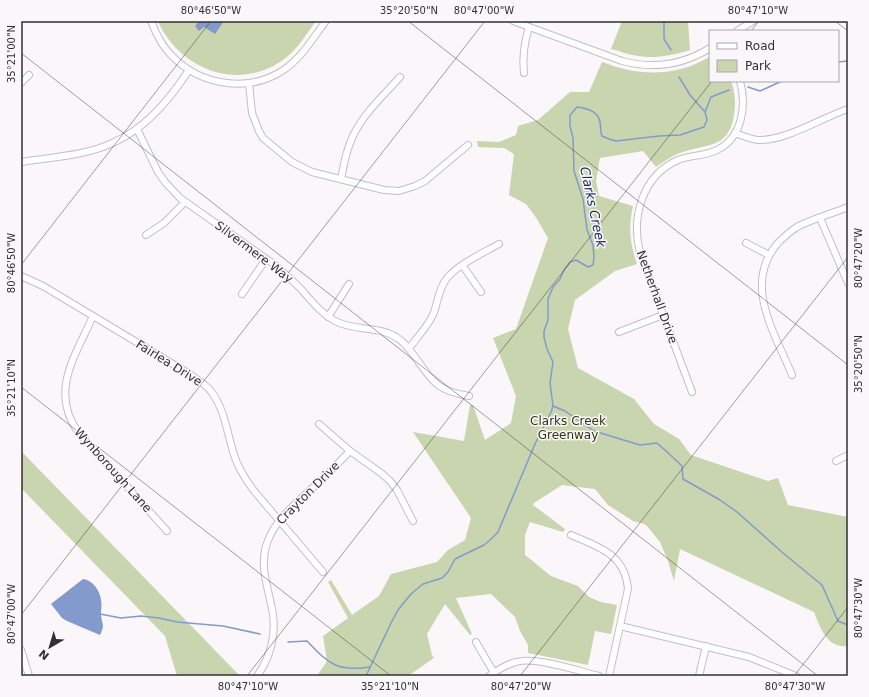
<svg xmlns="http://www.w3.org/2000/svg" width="869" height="697" font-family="'DejaVu Sans',sans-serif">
  <rect width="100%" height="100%" fill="#faf6fa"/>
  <!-- green -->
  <g fill="#c9d5ae">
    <path d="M 158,21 L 316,21 C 305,36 296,52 280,62 C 246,84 205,77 177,49 C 169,40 162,32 158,21 Z"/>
    <path d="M 622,21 L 688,21 L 690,50 C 673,55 656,59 638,56 C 629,55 620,51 611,49 Z"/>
    <path d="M 710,57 L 710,81 L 731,81 C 735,91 736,104 734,115 C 729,146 711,144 686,151 C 675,154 666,160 656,167 L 643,151 L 600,158 L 596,181 L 599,196 L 633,206 C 628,228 630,243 637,264 L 615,271 L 575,300 L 568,329 L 578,368 L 634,399 L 654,424 L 679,439 L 691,455 L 768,481 L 778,478 L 788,505 L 848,517 L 848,646 C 827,649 820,627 814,612 L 680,549 L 674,581 L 668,561 L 660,542 L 647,526 L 644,524 L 633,521 L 608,505 L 595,489 L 562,485 L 534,503 L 533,505 L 565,529 L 563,532 L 530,522 L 525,535 L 525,555 L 551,576 L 578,586 L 589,597 L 601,602 L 617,605 L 611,634 L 595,631 L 588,665 L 528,653 L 528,645 L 520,631 L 515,617 L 491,594 L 456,598 L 472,634 L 470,635 L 445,604 L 427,634 L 432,655 L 434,658 L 408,676 L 317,676 L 327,661 L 323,636 L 348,618 L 328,582 L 331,580 L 352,615 L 379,596 L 391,574 L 437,562 L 448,550 L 465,540 L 471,518 L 413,432 L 464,441 L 470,405 L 473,405 L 485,440 L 511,423 L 516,396 L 493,338 L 516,329 L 548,238 L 537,219 L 526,204 L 509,195 L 514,154 L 504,148 L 478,147 L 477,141 L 499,142 L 516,135 L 518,126 L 538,120 L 570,92 L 589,92 L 602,62 C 628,72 653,76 681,69 C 691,67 701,61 710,57 Z"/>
    <path d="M 21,451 L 240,676 L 177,676 L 165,636 L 21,488 Z"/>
  </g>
  <!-- water -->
  <g fill="#839bcc">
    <path d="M 199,21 L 224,21 L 215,34 L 204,27 L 199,31 L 195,26 Z"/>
    <path d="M 83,579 C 93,580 100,591 101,600 C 102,604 101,609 101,613 C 101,624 106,623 100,635 L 67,621 L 62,618 L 51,604 Z"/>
  </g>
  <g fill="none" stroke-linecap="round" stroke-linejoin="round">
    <!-- stream -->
    <g stroke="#839bcc" stroke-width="1.5">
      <path d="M 664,21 L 664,39 L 671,50"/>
      <path d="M 838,62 L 848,61"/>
      <path d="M 748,87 L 760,91 L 782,81"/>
      <path d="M 705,112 L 711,97 L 729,90"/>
      <path d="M 553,406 L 565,411 L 594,431 L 640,445 L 657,443 L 665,450 L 682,466 L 683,479 L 720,500 L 737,512 L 783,553 L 822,585 L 838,621 L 848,625"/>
      <path d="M 100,614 L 121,618 L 141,616 L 159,618 L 177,622 L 223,626 L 260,634"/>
      <path d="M 288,642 L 307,641 C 329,664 337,672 370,667"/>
      <path d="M 366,676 L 390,625 L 398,610 L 411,594 L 423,584 L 442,578 L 448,572 L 455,559 L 484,545 L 489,541 L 498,532 L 535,444 L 551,412 L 553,406 L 550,383 L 553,362 L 547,349 L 544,337 L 544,331 L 548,320 L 548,299 L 553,287 L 560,279 L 564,270 L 570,262 L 576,260 L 588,267 L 593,265 L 594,257 L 593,245 L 587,230 L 583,199 L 574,171 L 573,138 L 570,126 L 570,115 L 577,107 C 587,108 598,111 600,122 C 601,127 600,131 602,136 L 609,139 L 616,141 L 659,136 L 680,135 L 704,127 L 707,120 L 705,112 L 690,95 L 679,77"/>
    </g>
    <!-- street casing -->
    <g stroke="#c3bfc3" stroke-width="8">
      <g id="street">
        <path d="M 151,21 C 156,34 162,47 173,57 C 201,85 247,93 282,71 C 302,58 312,39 326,21"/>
        <path d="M 513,21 L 622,61 C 653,69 683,65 710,48"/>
        <path d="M 737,31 L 753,21"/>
        <path d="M 524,73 C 522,56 524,43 529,27"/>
        <path d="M 21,83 L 29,75"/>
        <path d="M 249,83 L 252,113 L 259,131 L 263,138 L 292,162 L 312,172 L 384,190 L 399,191 L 415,186 L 425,181 L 468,145"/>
        <path d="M 137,129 L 158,172 L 165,182 L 180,198 L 275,265 C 284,273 292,280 300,288 C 311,300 320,313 335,321 C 356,332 380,325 399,339 C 406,344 410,350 415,357 C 433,382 437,391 469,396"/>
        <path d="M 735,133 C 743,136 750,139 758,140 C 786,141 821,118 848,109"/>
        <path d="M 21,162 C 41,159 62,157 81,153 C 132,143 162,111 189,70"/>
        <path d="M 341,179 C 344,163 347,147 355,132 C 366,111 385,94 400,77"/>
        <path d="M 820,218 L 848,283"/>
        <path d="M 146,235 L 164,223 L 185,202"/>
        <path d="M 746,243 L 769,255"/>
        <path d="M 463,266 L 481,292"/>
        <path d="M 21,276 L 43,286 L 188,373 C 196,379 204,383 210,390 C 227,411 227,439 237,463 C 242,474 248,483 255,492 L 323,572"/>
        <path d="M 242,294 L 266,259"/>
        <path d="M 93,316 C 76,355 49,391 78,432 L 167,531"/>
        <path d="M 328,317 L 349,284"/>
        <path d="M 619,332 L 663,315"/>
        <path d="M 409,348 C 417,338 427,327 433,315 C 438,303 438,289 447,278 C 459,264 483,253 499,244"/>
        <path d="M 792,375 C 775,333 742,284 778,243 C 784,237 789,232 797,227 C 812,219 831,214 848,207"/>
        <path d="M 692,392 L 640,253 C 631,217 642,176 678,160 C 691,155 705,156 717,150 C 742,138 747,106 740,81"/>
        <path d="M 319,424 L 350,451 L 381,473 L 390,481 L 397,490 L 413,521"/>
        <path d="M 836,461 L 848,455"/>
        <path d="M 571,535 C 599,547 625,554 628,589 L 609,676"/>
        <path d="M 620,626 L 749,657 L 796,676"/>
        <path d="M 476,642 L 494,673"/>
        <path d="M 21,650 L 29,676"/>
        <path d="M 257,676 C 271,657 277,632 272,609 C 268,587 259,566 267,543 C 276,517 300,500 320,481 C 330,472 340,461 350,451"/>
        <path d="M 489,676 C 498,670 506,664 516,662 C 535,656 578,671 599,676"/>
        <path d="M 699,676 L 706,646"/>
      </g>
    </g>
    <!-- street -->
    <use href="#street" stroke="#fff" stroke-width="6"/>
  </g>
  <!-- ticks -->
  <path fill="none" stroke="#313032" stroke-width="1" stroke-opacity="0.45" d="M 408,21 L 848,365M 835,21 L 848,31M 751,31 L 759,21M 21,53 L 818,676M 21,265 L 211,21M 21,387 L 391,676M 21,615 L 485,21M 247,676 L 712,81M 520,676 L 848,257M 794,676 L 848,607"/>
  <g text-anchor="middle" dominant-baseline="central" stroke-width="3" stroke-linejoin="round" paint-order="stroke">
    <!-- street labels -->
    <g font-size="12" fill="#313032" stroke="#faf6fa">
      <text transform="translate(254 252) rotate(37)">Silvermere Way</text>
      <text transform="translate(657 297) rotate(70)">Netherhall Drive</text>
      <text transform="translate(169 363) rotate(32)">Fairlea Drive</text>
      <text transform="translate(113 470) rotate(48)">Wynborough Lane</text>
      <text transform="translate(308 493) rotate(-45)">Crayton Drive</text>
    </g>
    <!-- park labels -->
    <g font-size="12" fill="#2d370d" stroke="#faf6fa">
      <text x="568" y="421">Clarks Creek<tspan x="568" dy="14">Greenway</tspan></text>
    </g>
    <!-- water labels -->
    <g font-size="13" font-style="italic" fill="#162e69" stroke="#faf6fa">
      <text transform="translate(593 207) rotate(78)">Clarks Creek</text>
    </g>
  </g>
  <!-- border -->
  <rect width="869" height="697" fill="none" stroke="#faf6fa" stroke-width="44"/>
  <!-- legend -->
  <rect x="709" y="30" width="130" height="52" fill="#faf6fa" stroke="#aaa7aa"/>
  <rect x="717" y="43" width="20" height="6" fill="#ffffff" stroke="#aaa7aa"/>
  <text x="745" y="50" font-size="12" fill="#313032">Road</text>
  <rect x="717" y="60" width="20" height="12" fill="#c9d5ae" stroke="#aaa7aa"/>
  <text x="745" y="70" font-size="12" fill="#313032">Park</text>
  <!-- north arrow -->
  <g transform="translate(50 647) rotate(218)" stroke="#faf6fa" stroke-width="3" paint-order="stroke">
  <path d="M0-3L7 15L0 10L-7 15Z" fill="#313032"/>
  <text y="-6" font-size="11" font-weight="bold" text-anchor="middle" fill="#313032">N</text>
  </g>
  <rect x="22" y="22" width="825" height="653" fill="none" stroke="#313032" stroke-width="1.5"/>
  <g font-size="10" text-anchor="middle" fill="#313032">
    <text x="211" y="14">80°46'50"W</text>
    <text x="409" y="14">35°20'50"N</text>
    <text x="484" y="14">80°47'00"W</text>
    <text x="758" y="14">80°47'10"W</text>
    <text transform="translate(11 54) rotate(-90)" y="4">35°21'00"N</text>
    <text transform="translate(858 258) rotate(-90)" y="4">80°47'20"W</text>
    <text transform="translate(11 263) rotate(-90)" y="4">80°46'50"W</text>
    <text transform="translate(858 364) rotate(-90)" y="4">35°20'50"N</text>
    <text transform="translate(11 388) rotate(-90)" y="4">35°21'10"N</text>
    <text transform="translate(858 608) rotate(-90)" y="4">80°47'30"W</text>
    <text transform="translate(11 614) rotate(-90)" y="4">80°47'00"W</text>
    <text x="248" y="690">80°47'10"W</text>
    <text x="390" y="690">35°21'10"N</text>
    <text x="521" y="690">80°47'20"W</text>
    <text x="795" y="690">80°47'30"W</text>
  </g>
</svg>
